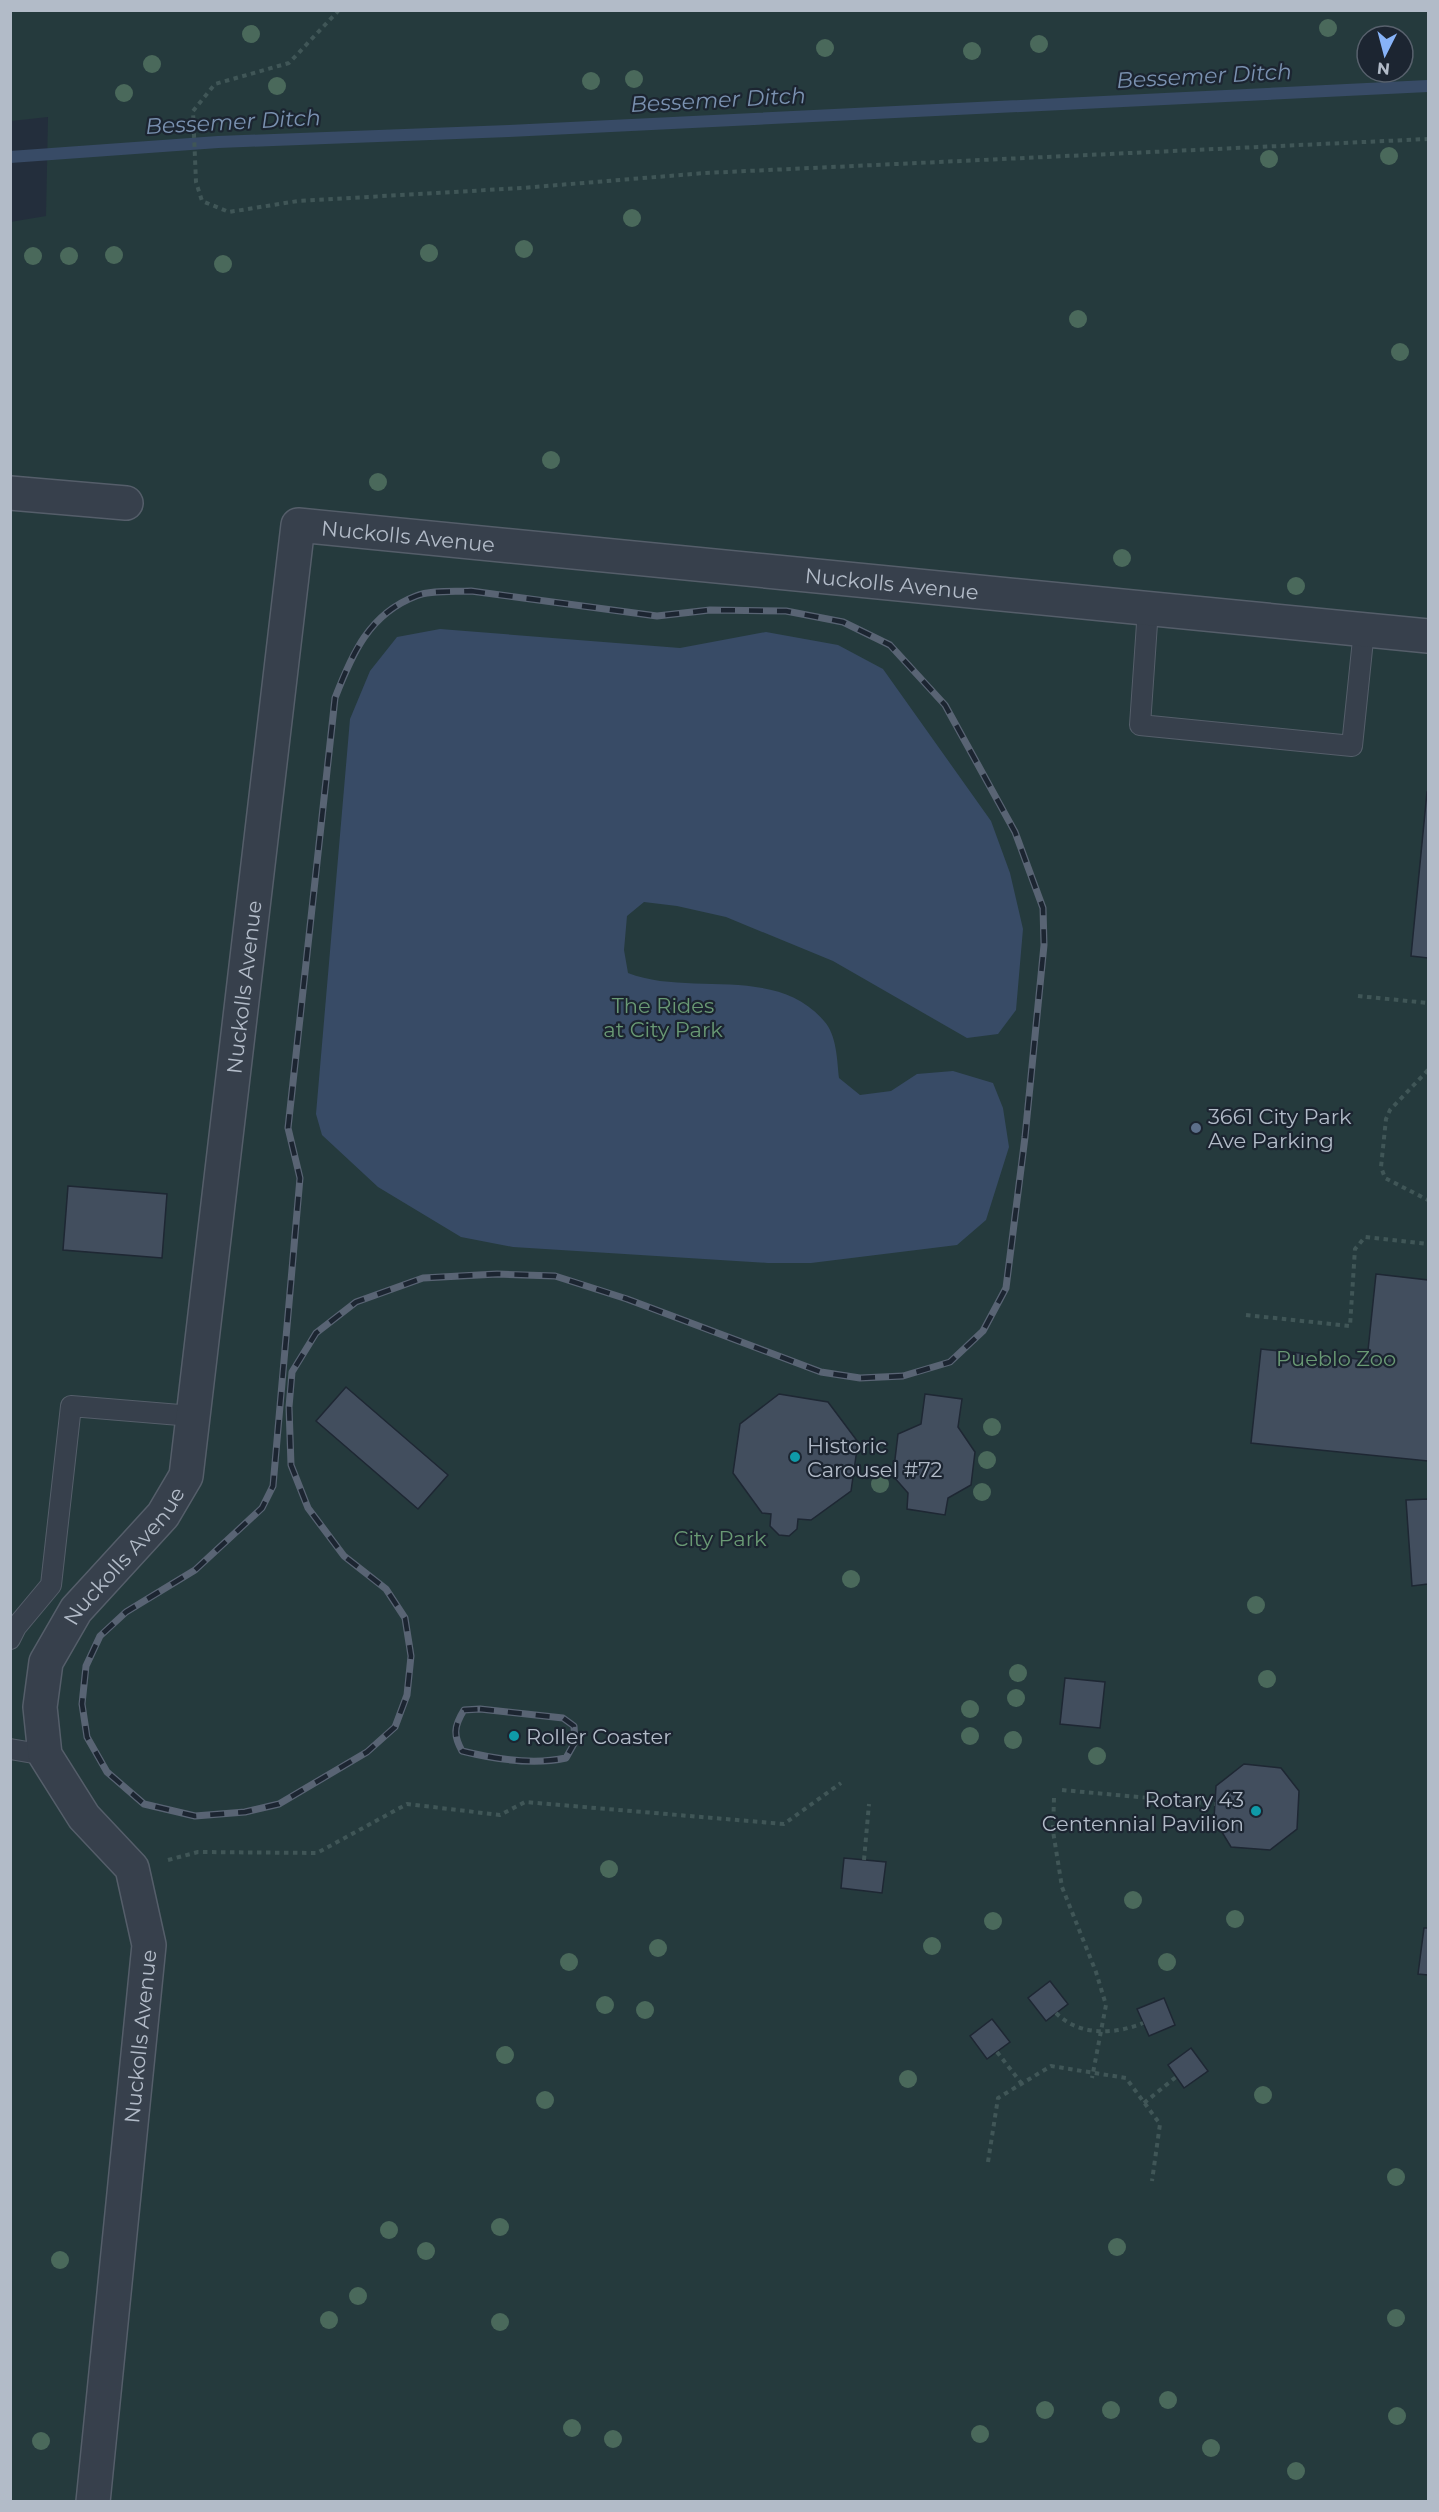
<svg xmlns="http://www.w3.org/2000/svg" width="1439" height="2512" font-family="Montserrat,sans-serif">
  <rect width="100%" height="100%" fill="#232e3c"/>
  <!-- green -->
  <path fill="#253a3d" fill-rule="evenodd" d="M 11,11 L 1428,11 L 1428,2501 L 11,2502 L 10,222 L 46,216 L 48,117 L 11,121 ZM 1367,36 L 1403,36 L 1403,72 L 1367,72 Z"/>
  <!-- water -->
  <path fill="#384b66" d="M 440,629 L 680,648 L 766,632 L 838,645 L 883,669 L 991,821 L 1010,873 L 1023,929 L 1016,1010 L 998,1034 L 967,1038 L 833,961 L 726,917 L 677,906 L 644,902 L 627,916 L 624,950 L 628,973 C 689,997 776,964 824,1021 C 837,1035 837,1061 839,1078 L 860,1095 L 891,1091 L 917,1074 L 953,1071 L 993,1083 L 1003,1108 L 1009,1147 L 986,1220 L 957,1245 L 811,1263 L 768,1263 L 513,1247 L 461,1237 L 378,1187 L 322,1135 L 316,1114 L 350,719 L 370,671 L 397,637 Z"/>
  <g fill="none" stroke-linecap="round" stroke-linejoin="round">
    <!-- stream -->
    <path stroke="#384b66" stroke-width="12" d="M 10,157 L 218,142 L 509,131 L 1428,86"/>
  </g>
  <!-- building -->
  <g fill="#424e5e" stroke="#1e2733" stroke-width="1.5">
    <path d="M 1427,792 L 1428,792 L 1428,958 L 1411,956 Z"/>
    <path d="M 68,1186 L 167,1194 L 162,1258 L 63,1250 Z"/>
    <path d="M 1376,1274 L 1428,1280 L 1428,1461 L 1251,1443 L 1261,1349 L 1367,1360 Z"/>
    <path d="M 346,1387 L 448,1475 L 418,1509 L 316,1421 Z"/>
    <path d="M 779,1394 L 828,1402 L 858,1442 L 851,1491 L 811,1520 L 798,1519 L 797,1529 L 789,1536 L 779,1535 L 770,1526 L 771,1514 L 762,1513 L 733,1473 L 740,1424 Z"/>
    <path d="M 925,1394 L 962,1399 L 958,1427 L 975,1452 L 971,1485 L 948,1498 L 945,1515 L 907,1509 L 908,1493 L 893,1476 L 898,1434 L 921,1424 Z"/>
    <path d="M 1428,1499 L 1428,1584 L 1412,1586 L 1406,1500 Z"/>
    <path d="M 1065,1678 L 1105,1682 L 1100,1728 L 1060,1724 Z"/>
    <path d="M 1244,1764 L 1281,1768 L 1299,1791 L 1297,1829 L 1270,1850 L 1231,1847 L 1214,1819 L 1216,1786 Z"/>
    <path d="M 844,1858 L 886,1862 L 882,1893 L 841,1888 Z"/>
    <path d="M 1424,1928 L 1428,1928 L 1428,1975 L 1418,1974 Z"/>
    <path d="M 1050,1981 L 1068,2004 L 1046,2021 L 1028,1998 Z"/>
    <path d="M 1164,1998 L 1175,2025 L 1149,2036 L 1137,2009 Z"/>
    <path d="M 992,2019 L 1010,2042 L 987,2059 L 970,2036 Z"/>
    <path d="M 1191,2048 L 1208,2071 L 1184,2088 L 1168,2065 Z"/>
  </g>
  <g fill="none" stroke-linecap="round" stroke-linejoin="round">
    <!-- service casing -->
    <g stroke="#555e6a" stroke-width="22">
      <g id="service">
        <path d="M 1148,609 L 1140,725 L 1352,746 L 1364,630"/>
        <path d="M 10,1639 L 16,1627 L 51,1585 L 71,1406 L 192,1416"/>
        <path d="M 10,1749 L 45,1755"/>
      </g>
    </g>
    <!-- minor casing -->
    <g stroke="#555e6a" stroke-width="36">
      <g id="minor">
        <path d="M 10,493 L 126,503"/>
        <path id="s1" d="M 93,2502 L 149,1945 L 132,1868 L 84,1817 L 45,1755 L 40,1707 L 46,1662 L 76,1610 L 163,1515 L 186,1476 L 298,525 L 1428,636"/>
      </g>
    </g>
    <!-- path -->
    <g stroke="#405657" stroke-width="4" stroke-dasharray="4.5 4.5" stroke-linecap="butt">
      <path d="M 339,10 L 289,63 L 215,84 L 193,111 L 196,182 L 202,201 L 229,212 L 298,201 L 522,188 L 705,173 L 1428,139"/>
      <path d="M 1358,996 L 1428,1003"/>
      <path d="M 1428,1070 L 1390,1110 L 1386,1119 L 1381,1167 L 1385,1178 L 1428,1200"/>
      <path d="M 1246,1315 L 1350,1326 L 1355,1249 L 1365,1237 L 1428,1244"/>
      <path d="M 1062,1790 L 1215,1804"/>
      <path d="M 1054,1798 L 1053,1831 L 1062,1887 L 1096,1972 L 1106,2005 L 1092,2078"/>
      <path d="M 168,1860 L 198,1852 L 317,1853 L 407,1804 L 500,1815 L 525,1802 L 784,1824 L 841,1783"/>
      <path d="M 864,1860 L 869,1804"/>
      <path d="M 1056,2013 C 1079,2036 1114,2035 1143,2023"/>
      <path d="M 997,2052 L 1022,2084"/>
      <path d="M 1144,2103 L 1176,2077"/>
      <path d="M 988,2162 L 998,2098 L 1051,2066 L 1126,2078 L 1160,2124 L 1152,2181"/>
    </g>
    <!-- service -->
    <use href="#service" stroke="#37404c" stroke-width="20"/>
    <!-- minor -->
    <use href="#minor" stroke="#37404c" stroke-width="33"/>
    <!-- rail casing -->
    <g stroke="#596474" stroke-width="7">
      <g id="rail">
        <path d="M 471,591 L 657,616 L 710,610 L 786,611 L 843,622 L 890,645 L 945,705 L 1015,832 L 1043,908 L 1044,945 L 1025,1137 L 1006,1288 L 983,1331 L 950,1362 L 903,1376 L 860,1378 L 821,1372 L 627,1299 L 555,1276 L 497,1274 L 423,1278 L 356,1302 L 316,1333 L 292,1372 L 289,1407 L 291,1465 L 308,1508 L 344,1556 L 386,1589 L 405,1618 L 411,1656 L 407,1695 L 395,1727 L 367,1752 L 279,1804 L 245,1812 L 195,1816 L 144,1804 L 107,1772 L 87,1737 L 82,1704 L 86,1666 L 100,1636 L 126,1612 L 195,1570 L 262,1508 L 273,1486 L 300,1178 L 288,1128 L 335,698 C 352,654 369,614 416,596 C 431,590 454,592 471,591 Z"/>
        <path d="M 480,1709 L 563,1718 L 574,1726 L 575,1742 L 566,1758 C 534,1765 494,1759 462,1751 C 453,1735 454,1726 464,1710 Z"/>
      </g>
    </g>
    <!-- rail -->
    <use href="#rail" stroke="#1c2531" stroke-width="4.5" stroke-dasharray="14" stroke-linecap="butt"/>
  </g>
  <!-- trees -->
  <g fill="#4a695b">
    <circle cx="1328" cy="28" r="9"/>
    <circle cx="251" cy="34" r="9"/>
    <circle cx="1039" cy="44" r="9"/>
    <circle cx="825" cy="48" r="9"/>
    <circle cx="972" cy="51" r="9"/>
    <circle cx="152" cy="64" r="9"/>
    <circle cx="634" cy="79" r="9"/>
    <circle cx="591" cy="81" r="9"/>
    <circle cx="277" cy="86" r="9"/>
    <circle cx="124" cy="93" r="9"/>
    <circle cx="1389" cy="156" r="9"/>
    <circle cx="1269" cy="159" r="9"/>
    <circle cx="632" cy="218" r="9"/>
    <circle cx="524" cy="249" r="9"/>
    <circle cx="429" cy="253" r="9"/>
    <circle cx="114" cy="255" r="9"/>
    <circle cx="33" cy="256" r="9"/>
    <circle cx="69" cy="256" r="9"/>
    <circle cx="223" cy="264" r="9"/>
    <circle cx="1078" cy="319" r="9"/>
    <circle cx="1400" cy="352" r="9"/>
    <circle cx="551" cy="460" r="9"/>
    <circle cx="378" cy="482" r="9"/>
    <circle cx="1122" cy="558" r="9"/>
    <circle cx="1296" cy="586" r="9"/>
    <circle cx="992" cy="1427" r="9"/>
    <circle cx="987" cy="1460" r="9"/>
    <circle cx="880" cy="1484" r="9"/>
    <circle cx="982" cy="1492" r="9"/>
    <circle cx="851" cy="1579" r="9"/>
    <circle cx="1256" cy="1605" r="9"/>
    <circle cx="1018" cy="1673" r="9"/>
    <circle cx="1267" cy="1679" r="9"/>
    <circle cx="1016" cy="1698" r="9"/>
    <circle cx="970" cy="1709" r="9"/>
    <circle cx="970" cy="1736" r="9"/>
    <circle cx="1013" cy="1740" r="9"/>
    <circle cx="1097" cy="1756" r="9"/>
    <circle cx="609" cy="1869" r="9"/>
    <circle cx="1133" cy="1900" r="9"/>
    <circle cx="1235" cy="1919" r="9"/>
    <circle cx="993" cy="1921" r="9"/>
    <circle cx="932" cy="1946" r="9"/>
    <circle cx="658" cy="1948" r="9"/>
    <circle cx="569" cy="1962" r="9"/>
    <circle cx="1167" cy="1962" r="9"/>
    <circle cx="605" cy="2005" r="9"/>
    <circle cx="645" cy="2010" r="9"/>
    <circle cx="505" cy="2055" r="9"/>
    <circle cx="908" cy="2079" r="9"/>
    <circle cx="1263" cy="2095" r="9"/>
    <circle cx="545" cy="2100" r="9"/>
    <circle cx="1396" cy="2177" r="9"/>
    <circle cx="500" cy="2227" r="9"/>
    <circle cx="389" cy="2230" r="9"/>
    <circle cx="1117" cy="2247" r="9"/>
    <circle cx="426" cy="2251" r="9"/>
    <circle cx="60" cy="2260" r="9"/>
    <circle cx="358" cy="2296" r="9"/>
    <circle cx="1396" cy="2318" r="9"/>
    <circle cx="329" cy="2320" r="9"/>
    <circle cx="500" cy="2322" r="9"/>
    <circle cx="1168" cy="2400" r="9"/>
    <circle cx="1045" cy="2410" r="9"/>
    <circle cx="1111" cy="2410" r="9"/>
    <circle cx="1397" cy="2416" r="9"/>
    <circle cx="572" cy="2428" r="9"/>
    <circle cx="980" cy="2434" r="9"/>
    <circle cx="613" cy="2439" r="9"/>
    <circle cx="41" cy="2441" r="9"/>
    <circle cx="1211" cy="2448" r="9"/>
    <circle cx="1296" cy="2471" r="9"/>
  </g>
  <!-- markers -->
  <circle fill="#5c6f8a" stroke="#1c2531" stroke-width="2" cx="1196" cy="1128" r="6"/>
  <g fill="#0f9aa8" stroke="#1c2531" stroke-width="2">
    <circle cx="795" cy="1457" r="6"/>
    <circle cx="514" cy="1736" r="6"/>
    <circle cx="1256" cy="1811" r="6"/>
  </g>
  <g text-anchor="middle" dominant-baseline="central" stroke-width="4.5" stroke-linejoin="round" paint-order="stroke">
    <!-- street labels -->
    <g font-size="21" fill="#b2bbc8" stroke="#1c2531">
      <text stroke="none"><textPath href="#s1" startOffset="2178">Nuckolls Avenue</textPath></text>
      <text stroke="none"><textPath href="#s1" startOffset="2664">Nuckolls Avenue</textPath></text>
      <text stroke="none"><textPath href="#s1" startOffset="1602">Nuckolls Avenue</textPath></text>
      <text stroke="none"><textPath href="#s1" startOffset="1008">Nuckolls Avenue</textPath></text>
      <text stroke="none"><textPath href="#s1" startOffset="468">Nuckolls Avenue</textPath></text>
    </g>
    <!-- park labels -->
    <g font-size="21" fill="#699974" stroke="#1c2531">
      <text x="663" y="1005">The Rides<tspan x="663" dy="24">at City Park</tspan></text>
      <text x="1336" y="1358">Pueblo Zoo</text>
      <text x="720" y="1538">City Park</text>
    </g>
    <!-- poi labels -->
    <g font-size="21" fill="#b2bbc8" stroke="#1c2531" text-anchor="start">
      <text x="1208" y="1116">3661 City Park<tspan x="1208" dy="24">Ave Parking</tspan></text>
      <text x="807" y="1445">Historic<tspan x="807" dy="24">Carousel #72</tspan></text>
      <text x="526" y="1736">Roller Coaster</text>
      <text x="1244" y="1799" text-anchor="end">Rotary 43<tspan x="1244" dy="24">Centennial Pavilion</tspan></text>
    </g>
    <!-- water labels -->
    <g font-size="22" font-style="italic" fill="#7a91b0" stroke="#1c2531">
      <text transform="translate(1204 76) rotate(-3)">Bessemer Ditch</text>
      <text transform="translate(718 100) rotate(-3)">Bessemer Ditch</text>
      <text transform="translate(233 122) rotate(-3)">Bessemer Ditch</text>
    </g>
  </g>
  <!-- border -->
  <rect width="1439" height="2512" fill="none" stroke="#b2bbc8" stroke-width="24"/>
  <!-- north arrow -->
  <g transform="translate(1385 54) rotate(186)"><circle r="28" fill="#1c2531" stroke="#58616d" stroke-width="1.5"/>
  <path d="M0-4.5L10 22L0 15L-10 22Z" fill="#87b3f8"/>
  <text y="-9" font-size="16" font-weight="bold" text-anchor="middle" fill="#b2bbc8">N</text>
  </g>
</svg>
